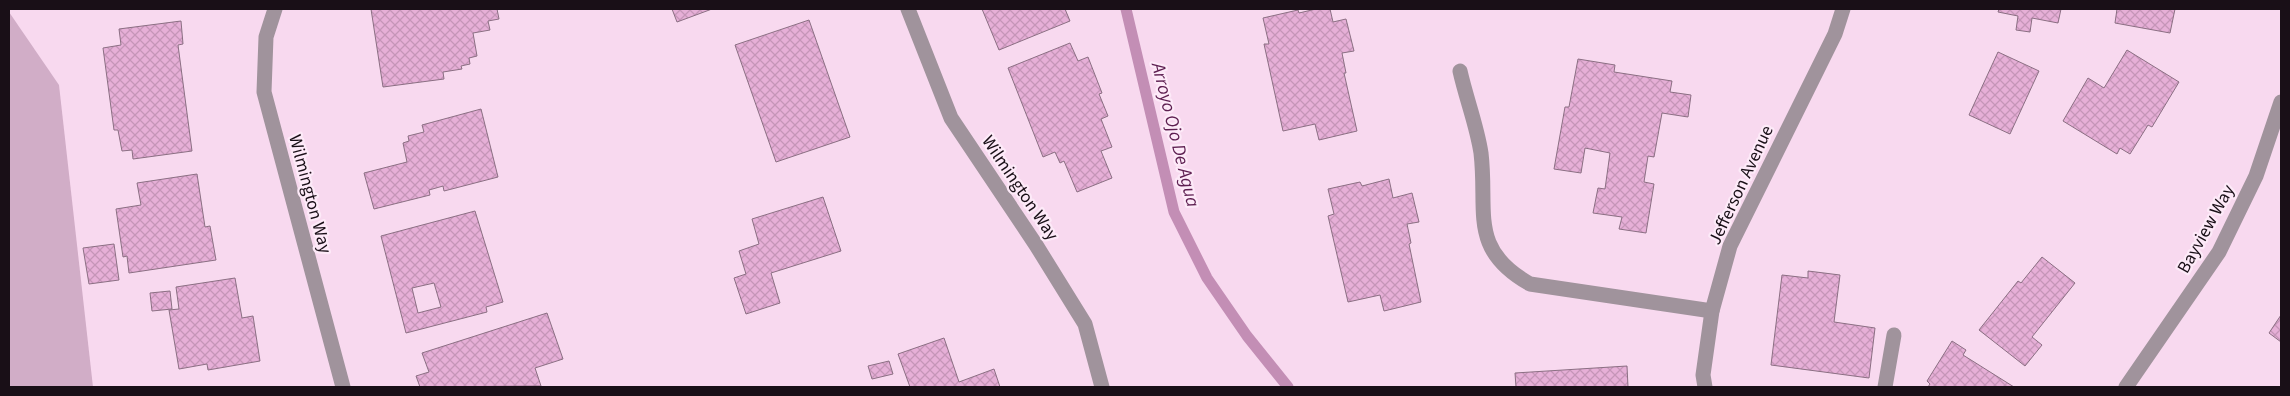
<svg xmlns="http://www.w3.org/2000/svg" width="2290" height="396" font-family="'Source Sans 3',sans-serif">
  <defs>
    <pattern id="building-cross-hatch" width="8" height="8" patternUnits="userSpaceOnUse" patternTransform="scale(1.25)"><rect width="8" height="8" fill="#e6afd7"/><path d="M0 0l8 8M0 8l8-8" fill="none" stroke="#c595b8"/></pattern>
  </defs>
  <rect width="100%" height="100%" fill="#f8d9ef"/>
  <!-- grass -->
  <path fill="#d1adc7" d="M 9,12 L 59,85 L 93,387 L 9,387 Z"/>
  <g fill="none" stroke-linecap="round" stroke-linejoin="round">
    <!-- stream -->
    <path stroke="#c38eb5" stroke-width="11" d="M 1126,9 L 1174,212 L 1207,278 L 1247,336 L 1288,387"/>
  </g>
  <!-- building -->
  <g fill="url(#building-cross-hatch)" stroke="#8b6f83" fill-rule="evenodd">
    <path d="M 371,9 L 497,9 L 499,19 L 488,21 L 490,30 L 473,33 L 477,56 L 469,58 L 470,64 L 461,66 L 462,69 L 443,72 L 444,79 L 383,87 Z"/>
    <path d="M 672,9 L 712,9 L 677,22 Z"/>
    <path d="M 982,9 L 1065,9 L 1070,21 L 999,50 Z"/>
    <path d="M 1316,9 L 1330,9 L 1333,22 L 1346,19 L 1354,51 L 1342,53 L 1346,73 L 1344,73 L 1357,131 L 1319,140 L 1315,124 L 1283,131 L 1264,44 L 1269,44 L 1263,18 L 1298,10 L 1299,13 Z"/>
    <path d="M 1999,9 L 2061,9 L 2058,23 L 2032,18 L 2030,32 L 2016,30 L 2018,16 L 1998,12 Z"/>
    <path d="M 2117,9 L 2175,9 L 2170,33 L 2115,23 Z"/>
    <path d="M 809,20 L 850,137 L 776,162 L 735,45 Z"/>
    <path d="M 181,21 L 183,44 L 178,45 L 192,151 L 133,159 L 132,150 L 122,151 L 118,130 L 114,130 L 103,48 L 121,45 L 119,29 Z"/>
    <path d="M 1070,43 L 1078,61 L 1088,57 L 1102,93 L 1099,94 L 1108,116 L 1101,119 L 1112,147 L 1101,151 L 1112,178 L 1077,192 L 1064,161 L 1060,163 L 1055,152 L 1043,157 L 1008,68 Z"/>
    <path d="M 2127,50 L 2179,82 L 2152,127 L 2148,125 L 2130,154 L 2120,148 L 2117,154 L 2063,121 L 2088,78 L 2104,88 Z"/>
    <path d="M 1998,52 L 2039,71 L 2010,134 L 1969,115 Z"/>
    <path d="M 1578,59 L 1615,65 L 1614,72 L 1672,81 L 1670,92 L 1691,95 L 1688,117 L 1662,113 L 1654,157 L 1648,156 L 1644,182 L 1654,184 L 1646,233 L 1619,229 L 1622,217 L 1593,213 L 1598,188 L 1605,189 L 1610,153 L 1585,148 L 1581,173 L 1554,169 L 1565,107 L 1569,107 Z"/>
    <path d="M 481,109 L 498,177 L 444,191 L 443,186 L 429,190 L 430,195 L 374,209 L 364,173 L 407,162 L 403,143 L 409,141 L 408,136 L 424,132 L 422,125 Z"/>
    <path d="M 197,174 L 205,227 L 210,226 L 216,260 L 129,273 L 127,256 L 123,257 L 116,209 L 141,205 L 137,183 Z"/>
    <path d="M 1389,179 L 1393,198 L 1412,193 L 1419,222 L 1407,224 L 1411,243 L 1409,244 L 1421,302 L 1384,311 L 1380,295 L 1348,302 L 1328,216 L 1334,214 L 1328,189 L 1360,182 L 1362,186 Z"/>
    <path d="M 823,197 L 841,251 L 771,273 L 780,303 L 746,314 L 734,278 L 746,274 L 739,251 L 759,244 L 752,219 Z"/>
    <path d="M 475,211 L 503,302 L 486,307 L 487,312 L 406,333 L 381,236 ZM 434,283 L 441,307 L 418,313 L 412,288 Z"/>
    <path d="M 114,244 L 119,280 L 89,284 L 83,248 Z"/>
    <path d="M 2042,257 L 2075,283 L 2032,337 L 2042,345 L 2025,366 L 1979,330 L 2018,281 L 2021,283 Z"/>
    <path d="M 1808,271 L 1840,275 L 1834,322 L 1875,328 L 1869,378 L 1771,365 L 1782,275 L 1808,278 Z"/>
    <path d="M 235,278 L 242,318 L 253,316 L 260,361 L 208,370 L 207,364 L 179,369 L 169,310 L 179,309 L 176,287 Z"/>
    <path d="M 170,291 L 172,309 L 152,311 L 150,293 Z"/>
    <path d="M 547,313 L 563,359 L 535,368 L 541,386 L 420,387 L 416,376 L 429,372 L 422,353 Z"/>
    <path d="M 2281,315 L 2281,342 L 2269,333 Z"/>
    <path d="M 944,338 L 959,382 L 994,369 L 1000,387 L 910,387 L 898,354 Z"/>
    <path d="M 1952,341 L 1966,350 L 1963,355 L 2014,387 L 1928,387 L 1930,384 L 1927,381 Z"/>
    <path d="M 889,361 L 893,374 L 872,379 L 868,366 Z"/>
    <path d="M 1627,366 L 1628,387 L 1516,387 L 1515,373 Z"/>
  </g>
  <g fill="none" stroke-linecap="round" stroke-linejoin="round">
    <!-- minor -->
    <g stroke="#a0939c" stroke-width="15">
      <path d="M 275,9 L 266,37 L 264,92 L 343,387"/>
      <path d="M 908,9 L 951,118 L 1036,245 L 1085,324 L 1102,387"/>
      <path d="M 1460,71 C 1466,98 1477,126 1481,153 C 1488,212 1468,249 1530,284 L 1712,311"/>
      <path d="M 1705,387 L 1703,375 L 1712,311 L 1730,246 L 1835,34 L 1843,9"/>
      <path d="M 1885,387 L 1894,335"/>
      <path d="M 2126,387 L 2219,252 L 2256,176 L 2281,102"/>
    </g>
  </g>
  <g text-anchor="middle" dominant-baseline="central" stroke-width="4.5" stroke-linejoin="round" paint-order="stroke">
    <!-- street labels -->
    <g font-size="18" fill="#190f17" stroke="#fdeaf8">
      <text transform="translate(1741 185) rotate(-65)">Jefferson Avenue</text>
      <text transform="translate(1020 188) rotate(56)">Wilmington Way</text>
      <text transform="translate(310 194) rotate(75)">Wilmington Way</text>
      <text transform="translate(2206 229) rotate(-61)">Bayview Way</text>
    </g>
    <!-- water labels -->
    <g font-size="19" font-style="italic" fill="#5d1e50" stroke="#fdeaf8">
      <text transform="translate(1175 135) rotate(76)">Arroyo Ojo De Agua</text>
    </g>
  </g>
  <!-- border -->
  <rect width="2290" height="396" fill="none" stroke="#190f17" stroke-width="20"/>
</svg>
